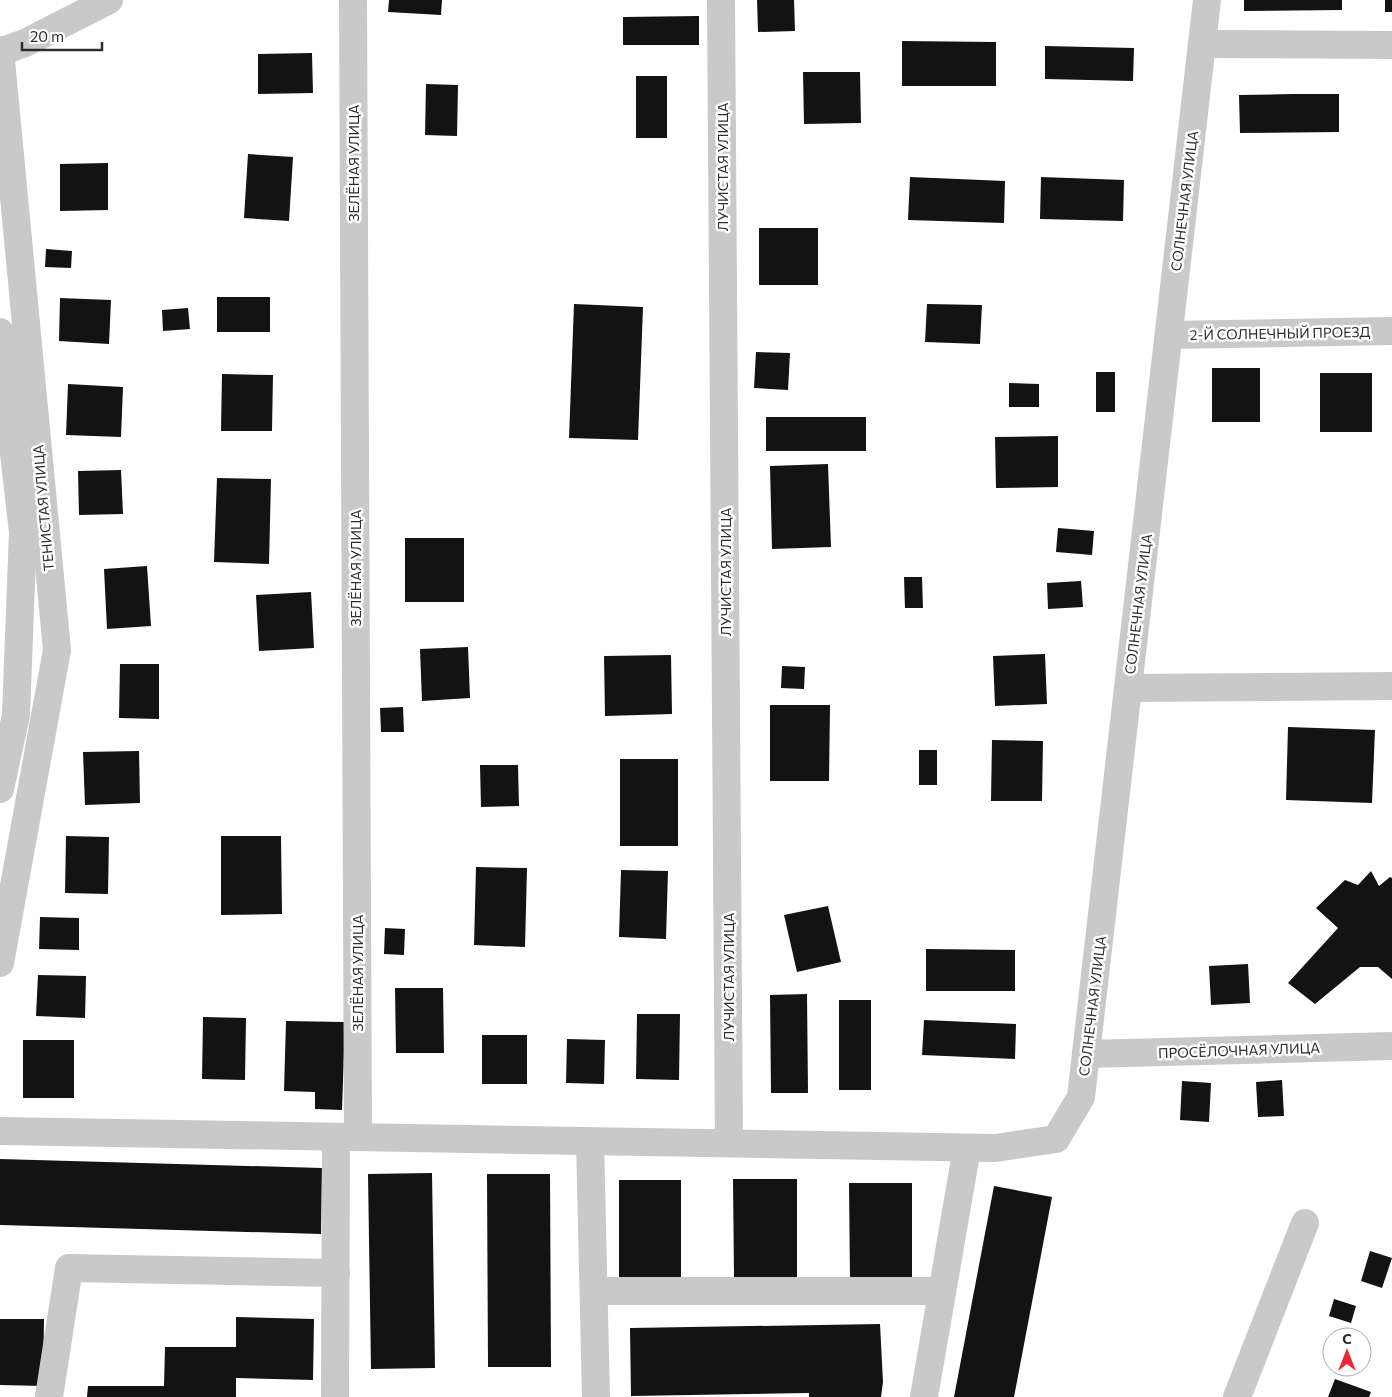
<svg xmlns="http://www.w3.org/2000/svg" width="1392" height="1397" font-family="Commissioner,sans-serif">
  <rect width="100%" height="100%" fill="#fff"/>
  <!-- building -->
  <g fill="#131313">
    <path d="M 389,0 L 442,0 L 441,15 L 388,12 Z"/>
    <path d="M 757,0 L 794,0 L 795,31 L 758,32 Z"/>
    <path d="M 1244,0 L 1342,0 L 1342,10 L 1244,11 Z"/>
    <rect x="1385" y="0" width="7" height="12"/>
    <path d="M 699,16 L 699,45 L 623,45 L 623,17 Z"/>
    <path d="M 902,41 L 996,42 L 996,86 L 902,86 Z"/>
    <path d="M 1045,46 L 1134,48 L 1133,81 L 1045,79 Z"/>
    <path d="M 312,53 L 313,93 L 258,94 L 258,54 Z"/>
    <path d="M 803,72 L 860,72 L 861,123 L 804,124 Z"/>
    <rect x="636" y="76" width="31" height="62"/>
    <path d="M 426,84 L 458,85 L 457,136 L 425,135 Z"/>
    <path d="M 1292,94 L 1339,94 L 1339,132 L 1240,133 L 1239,95 Z"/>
    <path d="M 248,154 L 293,157 L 289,221 L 244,218 Z"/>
    <path d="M 108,163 L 108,210 L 60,211 L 60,164 Z"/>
    <path d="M 910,177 L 1005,181 L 1004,223 L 908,220 Z"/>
    <path d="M 1041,177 L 1124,180 L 1123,221 L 1040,219 Z"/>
    <rect x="759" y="228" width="59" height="57"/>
    <path d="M 46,249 L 72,251 L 71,268 L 45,267 Z"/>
    <rect x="217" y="297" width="53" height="35"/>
    <path d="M 60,298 L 111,300 L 109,344 L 59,341 Z"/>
    <path d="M 574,304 L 643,307 L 638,440 L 569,438 Z"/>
    <path d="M 927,304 L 982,305 L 980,344 L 925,342 Z"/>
    <path d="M 188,308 L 190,329 L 163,331 L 162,310 Z"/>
    <path d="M 756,352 L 790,353 L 788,390 L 754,388 Z"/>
    <rect x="1212" y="368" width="48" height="54"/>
    <rect x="1096" y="372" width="19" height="40"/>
    <rect x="1320" y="373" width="52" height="59"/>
    <path d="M 222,374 L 273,375 L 272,431 L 221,431 Z"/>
    <path d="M 1009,383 L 1039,384 L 1039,407 L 1009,407 Z"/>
    <path d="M 68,384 L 123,387 L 121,437 L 66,435 Z"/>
    <rect x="766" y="417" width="100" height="34"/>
    <path d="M 1058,436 L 1058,487 L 996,488 L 995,437 Z"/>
    <path d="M 828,464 L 831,547 L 772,549 L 770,466 Z"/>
    <path d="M 121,470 L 123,514 L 79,515 L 78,471 Z"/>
    <path d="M 217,478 L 271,479 L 269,564 L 214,562 Z"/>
    <path d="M 1058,528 L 1094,531 L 1092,555 L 1056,552 Z"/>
    <rect x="405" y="538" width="59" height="64"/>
    <path d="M 147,566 L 151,626 L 107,629 L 104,569 Z"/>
    <path d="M 904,577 L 922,577 L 923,608 L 905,608 Z"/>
    <path d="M 1081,581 L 1083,607 L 1048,609 L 1047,583 Z"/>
    <path d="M 311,592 L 314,648 L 259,651 L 256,595 Z"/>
    <path d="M 468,647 L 470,698 L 422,701 L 420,649 Z"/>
    <path d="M 1045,654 L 1047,704 L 995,706 L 993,656 Z"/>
    <path d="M 671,655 L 672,714 L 605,716 L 604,656 Z"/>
    <path d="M 120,664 L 159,664 L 159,719 L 119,718 Z"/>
    <path d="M 782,666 L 805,667 L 804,689 L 781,688 Z"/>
    <path d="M 770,705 L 830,705 L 829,781 L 770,781 Z"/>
    <path d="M 403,707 L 404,732 L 381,732 L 380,708 Z"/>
    <path d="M 1288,727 L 1375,730 L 1372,803 L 1286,800 Z"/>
    <path d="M 992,740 L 1043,741 L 1042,801 L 991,801 Z"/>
    <rect x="919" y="750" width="18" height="35"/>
    <path d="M 139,751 L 140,803 L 85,805 L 83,752 Z"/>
    <rect x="620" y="759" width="58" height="87"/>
    <path d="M 480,765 L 518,765 L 519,806 L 481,807 Z"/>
    <path d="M 66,836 L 109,837 L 108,894 L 65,893 Z"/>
    <path d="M 221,836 L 281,836 L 282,914 L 221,915 Z"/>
    <path d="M 476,867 L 527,868 L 525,947 L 474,945 Z"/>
    <path d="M 621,870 L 668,871 L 666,939 L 619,937 Z"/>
    <path d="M 1371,871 L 1379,886 L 1390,877 L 1392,878 L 1392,979 L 1378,967 L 1360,967 L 1315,1004 L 1288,983 L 1338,928 L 1316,908 L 1345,880 L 1358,885 Z"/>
    <path d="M 828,906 L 841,962 L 797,972 L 784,915 Z"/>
    <path d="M 40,917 L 79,918 L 79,950 L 39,949 Z"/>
    <path d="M 385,928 L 405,929 L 404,955 L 384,954 Z"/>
    <path d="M 926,949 L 1015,950 L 1015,991 L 926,991 Z"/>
    <path d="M 1248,964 L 1250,1003 L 1211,1005 L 1209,966 Z"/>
    <path d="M 38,975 L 86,976 L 85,1018 L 36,1016 Z"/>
    <path d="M 395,988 L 443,988 L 444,1053 L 396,1053 Z"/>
    <path d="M 807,994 L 808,1093 L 771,1093 L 770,995 Z"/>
    <rect x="839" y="1000" width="32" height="90"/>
    <path d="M 637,1014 L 680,1014 L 679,1080 L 636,1079 Z"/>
    <path d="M 203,1017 L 246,1018 L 245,1080 L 202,1079 Z"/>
    <path d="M 924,1020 L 1016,1024 L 1015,1059 L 922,1055 Z"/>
    <path d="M 286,1021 L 345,1022 L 342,1110 L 315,1109 L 315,1092 L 284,1091 Z"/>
    <rect x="482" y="1035" width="45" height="49"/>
    <path d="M 567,1039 L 605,1040 L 604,1084 L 566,1083 Z"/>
    <rect x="23" y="1040" width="51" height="58"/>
    <path d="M 1282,1080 L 1284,1116 L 1258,1117 L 1256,1082 Z"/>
    <path d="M 1182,1081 L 1211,1083 L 1209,1122 L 1180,1120 Z"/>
    <path d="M 0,1159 L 322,1168 L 321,1234 L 0,1225 Z"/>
    <path d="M 432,1173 L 435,1368 L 371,1369 L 368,1174 Z"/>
    <path d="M 487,1174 L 550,1174 L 551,1367 L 488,1367 Z"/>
    <path d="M 733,1179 L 797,1179 L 797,1277 L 734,1277 Z"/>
    <path d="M 619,1180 L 681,1180 L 681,1278 L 619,1279 Z"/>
    <path d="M 849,1183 L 912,1183 L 912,1280 L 850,1281 Z"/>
    <path d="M 994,1186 L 1052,1197 L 1014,1397 L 954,1397 Z"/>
    <path d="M 1370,1251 L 1392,1258 L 1382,1288 L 1361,1281 Z"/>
    <path d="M 1334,1299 L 1356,1306 L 1351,1323 L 1329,1316 Z"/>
    <path d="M 236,1317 L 314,1319 L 313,1380 L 236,1378 L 236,1397 L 87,1397 L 88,1386 L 164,1386 L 165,1347 L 236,1347 Z"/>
    <path d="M 0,1319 L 44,1319 L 43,1386 L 0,1385 Z"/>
    <path d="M 880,1324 L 883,1382 L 881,1397 L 809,1397 L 809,1393 L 631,1396 L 630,1328 Z"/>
    <path d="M 1335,1379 L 1371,1392 L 1369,1397 L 1328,1397 Z"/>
  </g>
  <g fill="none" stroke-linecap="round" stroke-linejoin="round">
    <!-- minor -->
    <g stroke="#c9c9c9" stroke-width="28">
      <path d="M 353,0 L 358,1137"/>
      <path d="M 721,0 L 729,1143"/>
      <path d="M 1202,44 L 1392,45"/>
      <path d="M 0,50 L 57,650 L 0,963"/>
      <path d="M 0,52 L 25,43 L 109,0"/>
      <path d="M 0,332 L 23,532 L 16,715 L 0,789"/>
      <path d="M 1169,335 L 1392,331"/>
      <path d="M 1128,688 L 1392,686"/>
      <path d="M 1086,1054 L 1392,1046"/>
      <path d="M 0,1131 L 995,1148 L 1056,1139 L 1081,1097 L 1207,0"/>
      <path d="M 590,1141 L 596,1397"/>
      <path d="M 594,1291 L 942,1291"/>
      <path d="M 49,1397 L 69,1268 L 336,1273"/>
      <path d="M 335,1397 L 336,1138"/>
      <path d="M 924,1397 L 967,1148"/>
      <path d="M 1237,1397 L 1305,1223"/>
    </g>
  </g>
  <g text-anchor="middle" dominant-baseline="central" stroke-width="5" stroke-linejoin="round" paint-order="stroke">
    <!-- street labels -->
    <g font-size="14" fill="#2c2c2c" stroke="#fff">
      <text transform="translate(353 163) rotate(-90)">ЗЕЛЁНАЯ УЛИЦА</text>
      <text transform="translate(722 167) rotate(-90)">ЛУЧИСТАЯ УЛИЦА</text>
      <text transform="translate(1184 201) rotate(-83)">СОЛНЕЧНАЯ УЛИЦА</text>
      <text transform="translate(1280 333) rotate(-1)">2-Й СОЛНЕЧНЫЙ ПРОЕЗД</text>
      <text transform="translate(43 508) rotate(-95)">ТЕНИСТАЯ УЛИЦА</text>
      <text transform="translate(355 568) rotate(-90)">ЗЕЛЁНАЯ УЛИЦА</text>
      <text transform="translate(725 572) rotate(-90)">ЛУЧИСТАЯ УЛИЦА</text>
      <text transform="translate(1138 604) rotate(-83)">СОЛНЕЧНАЯ УЛИЦА</text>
      <text transform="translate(357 973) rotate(-90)">ЗЕЛЁНАЯ УЛИЦА</text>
      <text transform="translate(728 977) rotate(-90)">ЛУЧИСТАЯ УЛИЦА</text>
      <text transform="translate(1092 1006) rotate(-83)">СОЛНЕЧНАЯ УЛИЦА</text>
      <text transform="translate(1239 1050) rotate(-2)">ПРОСЁЛОЧНАЯ УЛИЦА</text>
    </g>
  </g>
  <!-- north arrow -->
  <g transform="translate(1347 1352)"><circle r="24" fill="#ffffff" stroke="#ababab"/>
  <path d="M0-4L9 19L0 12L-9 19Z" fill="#e92836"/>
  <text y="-8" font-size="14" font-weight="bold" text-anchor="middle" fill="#2c2c2c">С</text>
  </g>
  <!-- scale -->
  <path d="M22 42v8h80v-8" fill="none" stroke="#2c2c2c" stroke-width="2.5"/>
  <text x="30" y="42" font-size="15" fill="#2c2c2c" stroke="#ffffff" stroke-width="4" paint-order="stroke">20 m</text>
</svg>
